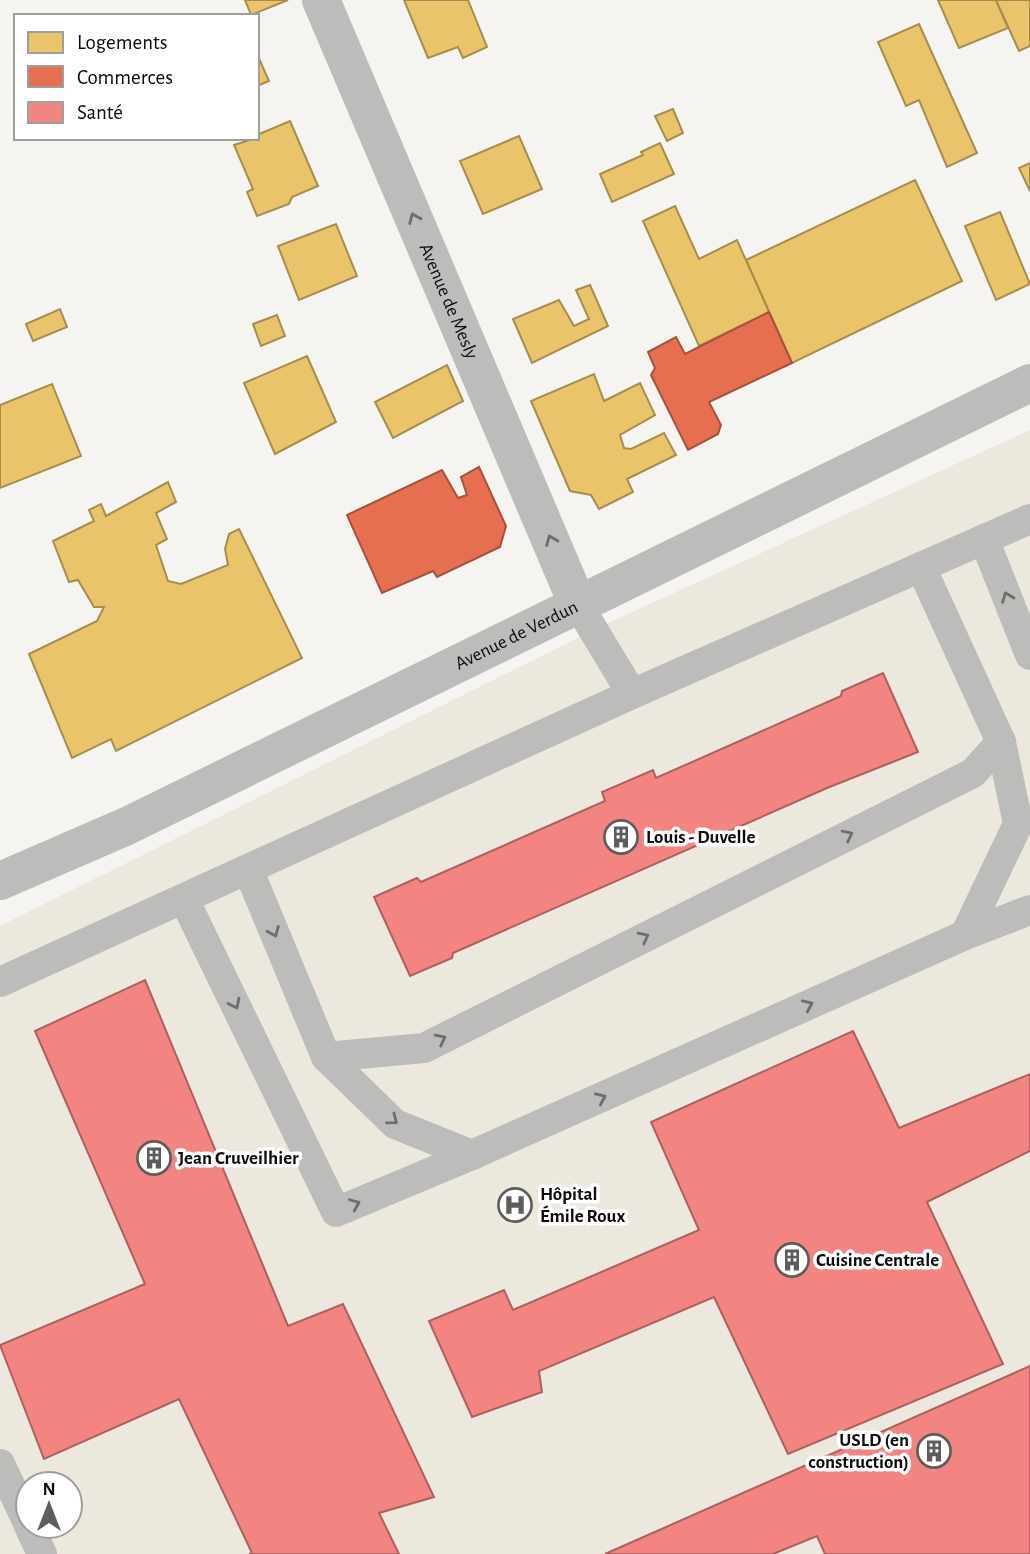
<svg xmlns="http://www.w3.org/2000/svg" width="1030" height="1554" font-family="'Alegreya Sans',sans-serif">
  <rect width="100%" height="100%" fill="#f6f4f1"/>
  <!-- built -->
  <path fill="#ece8de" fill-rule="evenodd" d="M 1030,430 L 1030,1554 L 0,1554 L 0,926 L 606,624 ZM 28,1484 L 70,1484 L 70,1526 L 28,1526 Z"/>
  <!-- homes -->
  <g fill="#e9c46a" stroke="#a78d4d" stroke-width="2">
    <path d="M 245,0 L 288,0 L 251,15 Z"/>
    <path d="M 404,0 L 468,0 L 487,47 L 463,58 L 458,47 L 428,58 Z"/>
    <path d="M 938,0 L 996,0 L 1008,28 L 959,48 Z"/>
    <path d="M 996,0 L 1030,0 L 1030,46 L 1019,51 Z"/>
    <path d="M 919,24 L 977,153 L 947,167 L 919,100 L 906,106 L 878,42 Z"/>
    <path d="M 257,54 L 269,81 L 257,86 Z"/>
    <path d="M 673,109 L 683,133 L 667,141 L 655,116 Z"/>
    <path d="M 290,121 L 318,186 L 292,197 L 289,204 L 257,216 L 247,192 L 253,189 L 234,145 L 257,138 L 257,135 Z"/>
    <path d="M 519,136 L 542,189 L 483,214 L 460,161 Z"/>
    <path d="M 660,143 L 674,174 L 612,202 L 600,174 L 643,155 L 641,152 Z"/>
    <path d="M 1030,163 L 1030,191 L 1019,168 Z"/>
    <path d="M 915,180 L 962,281 L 792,363 L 746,260 Z"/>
    <path d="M 675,206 L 699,259 L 737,240 L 769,312 L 699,346 L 643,221 Z"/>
    <path d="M 1000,212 L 1030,284 L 996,300 L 965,226 Z"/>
    <path d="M 336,224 L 357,276 L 299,300 L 278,246 Z"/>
    <path d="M 590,285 L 608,326 L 532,363 L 513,319 L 559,300 L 574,326 L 589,319 L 576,290 Z"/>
    <path d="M 60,309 L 67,327 L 33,341 L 26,324 Z"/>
    <path d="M 277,315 L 285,336 L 261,346 L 253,324 Z"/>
    <path d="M 307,356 L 336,422 L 275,454 L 244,383 Z"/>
    <path d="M 447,365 L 463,401 L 393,438 L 375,402 Z"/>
    <path d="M 594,374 L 604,401 L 640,383 L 655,415 L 620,435 L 624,448 L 631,449 L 664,433 L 676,455 L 627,479 L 633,492 L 599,509 L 591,495 L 570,491 L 531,401 Z"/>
    <path d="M 52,384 L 81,456 L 0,488 L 0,405 Z"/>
    <path d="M 168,482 L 176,502 L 156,513 L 167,539 L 156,545 L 168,581 L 181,584 L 228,565 L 225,549 L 229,534 L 239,529 L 302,658 L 116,751 L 111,739 L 72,758 L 29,654 L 97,621 L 104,607 L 94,607 L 78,580 L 69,582 L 53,541 L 94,521 L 89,510 L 101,504 L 106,516 Z"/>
  </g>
  <!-- shops -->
  <g fill="#e76f51" stroke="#a6513c" stroke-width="2">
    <path d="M 769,312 L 792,363 L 709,402 L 721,425 L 718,434 L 688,450 L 651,375 L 655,368 L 648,352 L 676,337 L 685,354 Z"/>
    <path d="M 479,467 L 506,526 L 500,547 L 437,577 L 433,571 L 382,593 L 347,515 L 442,470 L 458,498 L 467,495 L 461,477 Z"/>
  </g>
  <!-- health -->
  <g fill="#f28482" stroke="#ad605e" stroke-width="2">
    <path d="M 883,673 L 918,752 L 827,788 L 453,953 L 452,958 L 410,976 L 374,897 L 417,878 L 421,882 L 605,801 L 602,792 L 653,770 L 656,778 L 841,696 L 842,691 Z"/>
    <path d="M 145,980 L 288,1326 L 343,1304 L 434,1497 L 379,1513 L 399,1554 L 249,1554 L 252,1553 L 179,1399 L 44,1459 L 0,1345 L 145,1284 L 35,1031 Z"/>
    <path d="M 853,1031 L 899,1128 L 1030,1074 L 1030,1151 L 927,1202 L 1003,1364 L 788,1454 L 714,1297 L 539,1371 L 542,1392 L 472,1417 L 429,1321 L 504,1290 L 513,1310 L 699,1230 L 651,1122 Z"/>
    <path d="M 1030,1366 L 1030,1554 L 825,1554 L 817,1536 L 773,1554 L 605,1554 Z"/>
  </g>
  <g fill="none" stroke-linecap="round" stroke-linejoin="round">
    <!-- service -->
    <g stroke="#bcbcbb" stroke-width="30">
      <path d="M 984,539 L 1030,655"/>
      <path d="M 577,603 L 632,694"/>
      <path d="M 248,869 L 326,1057 L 395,1124 L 472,1155 L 965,935 L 1018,824 L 1001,742 L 921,567"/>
      <path d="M 184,899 L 336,1212 L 472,1155"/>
      <path d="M 965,935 L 1030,910"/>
      <path d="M 0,982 L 632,694 L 1030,519"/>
      <path d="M 326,1057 L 424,1048 L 973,773 L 1001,742"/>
      <path d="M 0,1464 L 28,1523"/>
      <path d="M 29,1526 L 42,1554"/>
    </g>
    <!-- minor -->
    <path stroke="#bcbcbb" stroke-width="38" id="s1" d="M 321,0 L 577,603"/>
    <!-- tertiary -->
    <path stroke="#bcbcbb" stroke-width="38" id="s2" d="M 0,881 L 127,826 L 1030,383"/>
  </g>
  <!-- one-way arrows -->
  <defs><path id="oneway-chevron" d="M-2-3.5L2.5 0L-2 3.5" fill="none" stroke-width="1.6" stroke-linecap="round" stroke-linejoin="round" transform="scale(1.75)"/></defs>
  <g stroke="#6d6d6b">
    <use href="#oneway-chevron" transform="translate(414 218) rotate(-113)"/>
    <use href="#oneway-chevron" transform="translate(551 540) rotate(-112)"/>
    <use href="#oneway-chevron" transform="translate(1007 597) rotate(-111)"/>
    <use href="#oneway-chevron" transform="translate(848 835) rotate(-27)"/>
    <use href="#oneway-chevron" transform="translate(274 932) rotate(67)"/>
    <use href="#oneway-chevron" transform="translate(644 937) rotate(-27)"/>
    <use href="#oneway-chevron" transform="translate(235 1004) rotate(64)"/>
    <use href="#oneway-chevron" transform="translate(808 1005) rotate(-24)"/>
    <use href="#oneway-chevron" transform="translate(441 1039) rotate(-27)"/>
    <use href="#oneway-chevron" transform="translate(601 1098) rotate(-24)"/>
    <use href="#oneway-chevron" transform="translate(393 1120) rotate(37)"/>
    <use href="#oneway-chevron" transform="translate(355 1204) rotate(-23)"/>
  </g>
  <!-- icons -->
  <defs>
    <g id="building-ring" transform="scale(1.75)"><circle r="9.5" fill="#fff" stroke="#5f5d5b" stroke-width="1.5"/><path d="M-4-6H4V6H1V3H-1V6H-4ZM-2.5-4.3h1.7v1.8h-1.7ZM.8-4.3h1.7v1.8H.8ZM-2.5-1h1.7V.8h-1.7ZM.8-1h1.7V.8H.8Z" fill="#5f5d5b"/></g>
    <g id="hospital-ring" transform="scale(1.75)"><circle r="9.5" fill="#fff" stroke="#5f5d5b" stroke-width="1.5"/><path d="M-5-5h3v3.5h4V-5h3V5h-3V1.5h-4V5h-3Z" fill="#5f5d5b"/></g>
  </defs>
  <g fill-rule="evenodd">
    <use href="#building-ring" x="621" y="837"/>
    <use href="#building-ring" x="154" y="1158"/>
    <use href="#hospital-ring" x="515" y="1205"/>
    <use href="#building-ring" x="792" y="1260"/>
    <use href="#building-ring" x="934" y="1451"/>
  </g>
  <g text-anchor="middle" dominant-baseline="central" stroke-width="7" stroke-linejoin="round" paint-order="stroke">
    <!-- street labels -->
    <g font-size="19" fill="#0d0c0a" stroke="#fff">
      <text stroke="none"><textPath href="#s1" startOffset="327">Avenue de Mesly</textPath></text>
      <text stroke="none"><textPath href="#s2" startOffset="572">Avenue de Verdun</textPath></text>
    </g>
    <!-- poi labels -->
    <g font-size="19" font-weight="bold" fill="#0d0c0a" stroke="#fff" text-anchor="start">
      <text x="646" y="837">Louis - Duvelle</text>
      <text x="178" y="1158">Jean Cruveilhier</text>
      <text x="540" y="1194">Hôpital<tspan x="540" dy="22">Émile Roux</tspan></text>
      <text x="816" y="1260">Cuisine Centrale</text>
      <text x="909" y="1440" text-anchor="end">USLD (en<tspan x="909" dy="22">construction)</tspan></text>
    </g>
  </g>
  <!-- legend -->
  <rect x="14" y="14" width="245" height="126" fill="#ffffff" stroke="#9e9e9d" stroke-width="2"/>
  <rect x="28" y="32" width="35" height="21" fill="#e9c46a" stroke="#9e9e9d" stroke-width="2"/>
  <text x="77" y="49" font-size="21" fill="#0d0c0a">Logements</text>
  <rect x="28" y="66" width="35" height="21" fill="#e76f51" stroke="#9e9e9d" stroke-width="2"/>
  <text x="77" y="84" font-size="21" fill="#0d0c0a">Commerces</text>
  <rect x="28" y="102" width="35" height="21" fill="#f28482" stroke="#9e9e9d" stroke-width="2"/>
  <text x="77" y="119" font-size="21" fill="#0d0c0a">Santé</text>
  <!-- north arrow -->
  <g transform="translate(49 1505)"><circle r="33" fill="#ffffff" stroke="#9e9e9d" stroke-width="2"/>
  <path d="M0-5L12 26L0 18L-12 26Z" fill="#5f5d5b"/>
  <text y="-10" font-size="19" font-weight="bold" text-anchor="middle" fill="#0d0c0a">N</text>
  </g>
</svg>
